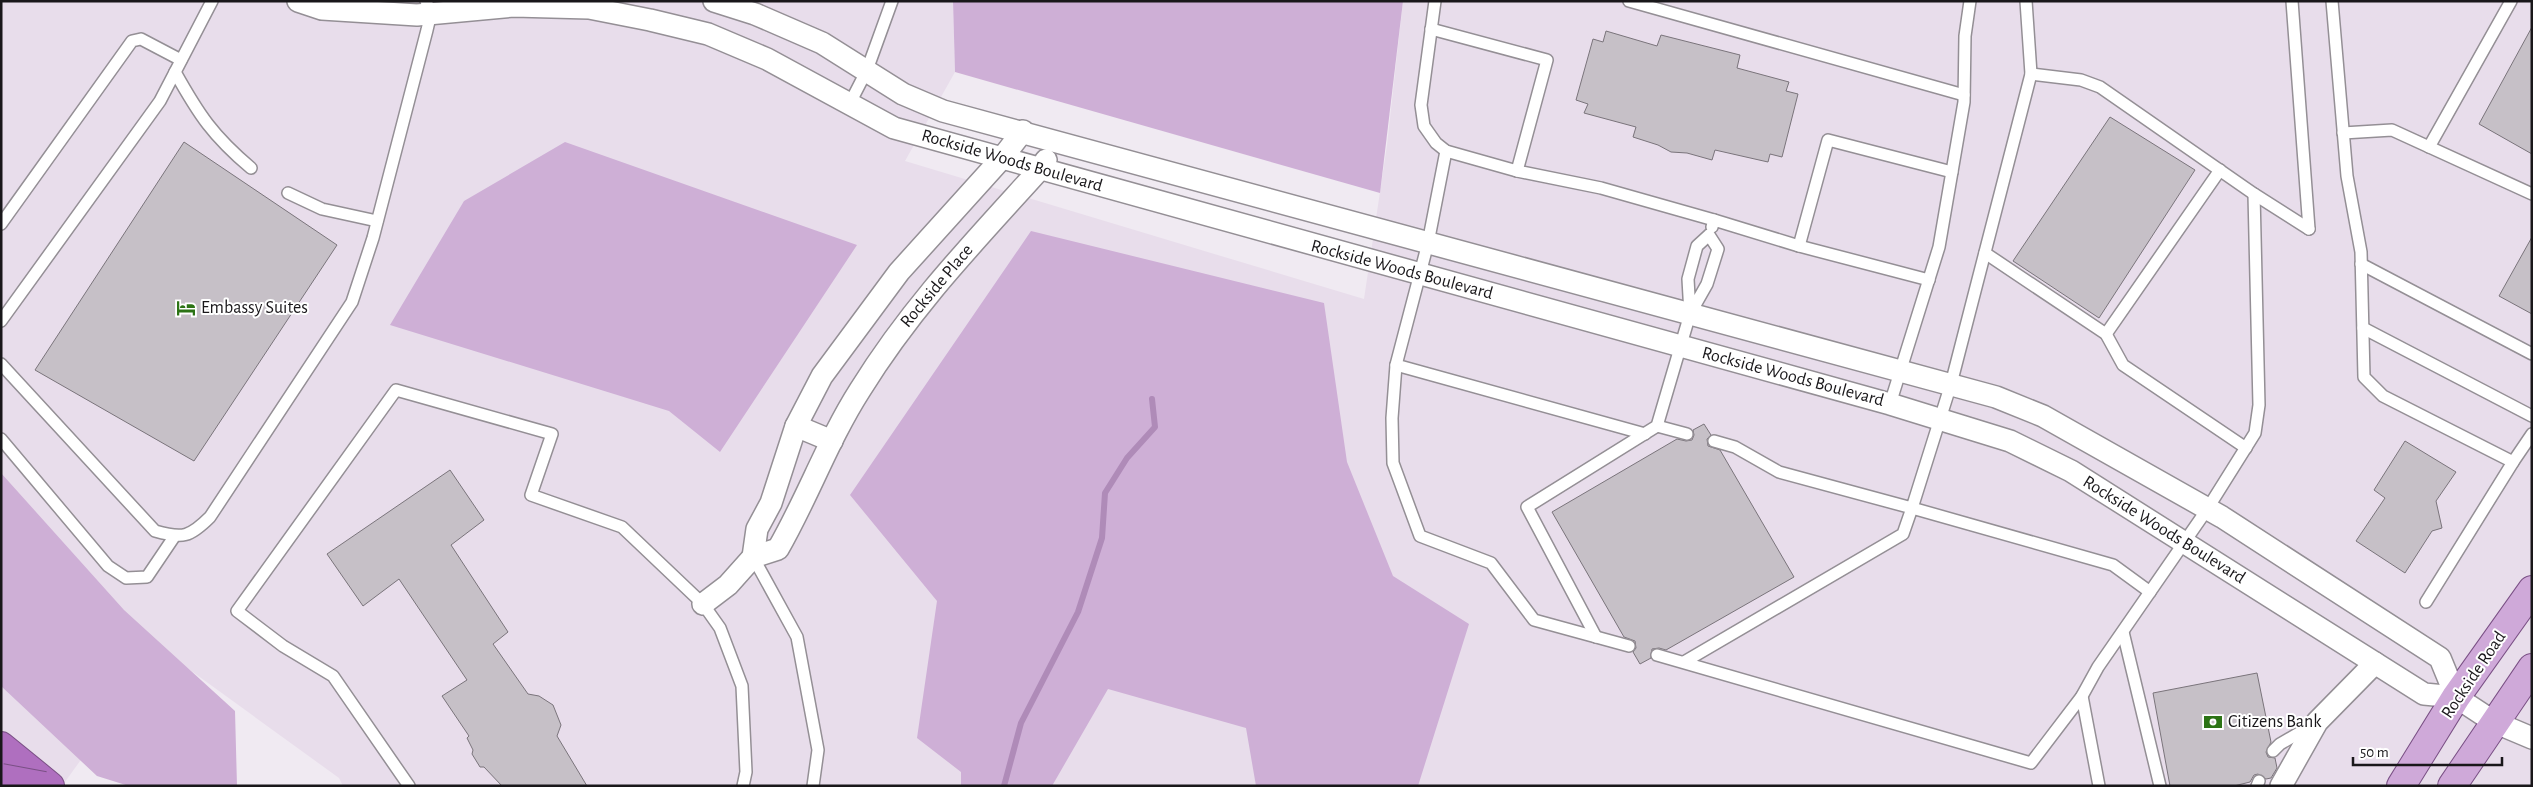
<svg xmlns="http://www.w3.org/2000/svg" width="2533" height="787" font-family="'Alegreya Sans',sans-serif">
  <rect width="100%" height="100%" fill="#f0eaf2"/>
  <!-- built -->
  <path fill="#e8ddeb" d="M 1,1 L 953,1 L 955,72 L 905,161 L 1364,299 L 1387,145 L 1403,1 L 2532,1 L 2532,786 L 343,786 L 339,778 L 161,649 L 62,786 L 1,755 Z"/>
  <!-- green -->
  <g fill="#ceafd6">
    <path d="M 953,1 L 1403,1 L 1380,193 L 955,72 Z"/>
    <path d="M 565,142 L 857,245 L 720,452 L 669,411 L 390,325 L 464,201 Z"/>
    <path d="M 1031,231 L 1324,303 L 1347,462 L 1393,576 L 1469,624 L 1418,786 L 1256,786 L 1246,728 L 1108,689 L 1052,786 L 961,786 L 961,772 L 917,738 L 937,601 L 850,495 Z"/>
    <path d="M 1,473 L 124,610 L 235,711 L 237,786 L 129,786 L 97,776 L 1,686 Z"/>
  </g>
  <g fill="none" stroke-linecap="round" stroke-linejoin="round">
    <!-- stream -->
    <path stroke="#af8bb8" stroke-width="6" d="M 1004,786 L 1021,723 L 1078,612 L 1102,538 L 1105,493 L 1127,458 L 1155,427 L 1152,399"/>
  </g>
  <!-- building -->
  <g fill="#c6c0c7" stroke="#7a747b">
    <path d="M 2532,27 L 2532,154 L 2479,124 Z"/>
    <path d="M 1606,31 L 1657,46 L 1661,35 L 1740,55 L 1737,68 L 1789,82 L 1786,91 L 1798,94 L 1782,157 L 1770,154 L 1768,162 L 1715,150 L 1712,160 L 1687,153 L 1671,152 L 1658,145 L 1633,137 L 1636,127 L 1584,113 L 1588,104 L 1576,100 L 1593,39 L 1603,42 Z"/>
    <path d="M 2110,117 L 2195,170 L 2099,318 L 2013,261 Z"/>
    <path d="M 184,142 L 337,245 L 194,461 L 35,370 Z"/>
    <path d="M 2532,237 L 2532,314 L 2499,296 Z"/>
    <path d="M 1704,424 L 1711,435 L 1707,439 L 1708,446 L 1720,450 L 1794,577 L 1666,650 L 1659,648 L 1652,649 L 1651,658 L 1640,664 L 1633,652 L 1636,648 L 1635,641 L 1624,637 L 1552,512 L 1677,439 L 1686,441 L 1692,440 L 1694,435 L 1693,430 Z"/>
    <path d="M 2405,441 L 2456,472 L 2436,501 L 2442,528 L 2432,531 L 2405,573 L 2356,541 L 2385,498 L 2374,490 Z"/>
    <path d="M 450,470 L 484,520 L 451,545 L 508,632 L 493,644 L 528,694 L 539,696 L 553,705 L 561,725 L 557,736 L 587,786 L 502,786 L 484,767 L 480,767 L 472,754 L 473,750 L 467,738 L 469,736 L 442,696 L 467,680 L 399,579 L 363,606 L 327,554 Z"/>
    <path d="M 2257,673 L 2271,742 L 2266,752 L 2268,757 L 2275,758 L 2277,768 L 2271,778 L 2266,779 L 2258,774 L 2254,775 L 2250,782 L 2234,786 L 2170,786 L 2153,693 Z"/>
  </g>
  <g fill="none" stroke-linecap="round" stroke-linejoin="round">
    <!-- lane casing -->
    <g stroke="#948f95" stroke-width="14">
      <g id="lane">
        <path d="M 1435,1 L 1421,105 L 1424,126 L 1436,143 L 1446,151 L 1517,171 L 1601,188 L 1714,220"/>
        <path d="M 1629,1 L 1964,95"/>
        <path d="M 2292,1 L 2309,229"/>
        <path d="M 2332,1 L 2347,176 L 2361,252 L 2364,377 L 2383,396 L 2513,462 L 2532,434"/>
        <path d="M 1431,29 L 1547,60 L 1517,171"/>
        <path d="M 175,72 C 199,115 213,136 251,168"/>
        <path d="M 2031,74 L 2081,80 L 2100,87 L 2254,194 L 2309,229"/>
        <path d="M 850,103 L 867,70 L 892,1"/>
        <path d="M 2343,133 L 2392,130 L 2532,194"/>
        <path d="M 2429,147 L 2511,1"/>
        <path d="M 1446,151 L 1428,243 L 1396,365 L 1645,434"/>
        <path d="M 288,193 L 322,209 L 377,221"/>
        <path d="M 1,224 L 132,41 L 141,39 L 181,60"/>
        <path d="M 1712,227 L 1714,220 L 1799,246 L 1929,280"/>
        <path d="M 1799,246 L 1828,140 L 1952,172"/>
        <path d="M 1985,253 L 2106,334 L 2123,365 L 2246,448"/>
        <path d="M 2361,264 L 2532,354"/>
        <path d="M 1,321 L 160,101 L 212,1"/>
        <path d="M 2363,328 L 2532,416"/>
        <path d="M 2106,334 L 2220,170"/>
        <path d="M 1,364 L 155,531 C 183,539 190,537 210,517 L 352,302 L 373,238 L 427,30 L 431,13 L 426,1"/>
        <path d="M 1396,365 L 1392,418 L 1393,463 L 1420,536 L 1491,563 L 1534,620 L 1629,646"/>
        <path d="M 1890,404 L 1939,247 L 1964,102 L 1965,36 L 1970,1"/>
        <path d="M 1657,426 L 1687,434"/>
        <path d="M 1,439 L 108,566 L 126,578 L 147,577 L 174,537"/>
        <path d="M 1714,441 L 1735,447 L 1779,472 L 1912,508 L 1951,384 L 2031,74 L 2026,1"/>
        <path d="M 753,557 L 797,637 L 818,750 L 813,786"/>
        <path d="M 2426,602 L 2513,462"/>
        <path d="M 2123,632 L 2160,786"/>
        <path d="M 1596,637 L 1527,507 L 1657,426 L 1690,314 L 1707,284 L 1718,249 L 1709,235 L 1697,246 L 1688,279 L 1690,314"/>
        <path d="M 1657,655 L 2031,763 L 2082,696 L 2098,667 L 2208,508 L 2255,433 L 2259,405 L 2254,194"/>
        <path d="M 1684,662 L 1903,534 L 1912,508 L 2113,565 L 2150,592"/>
        <path d="M 2082,696 L 2099,786"/>
        <path d="M 2273,751 L 2280,744 L 2311,726"/>
        <path d="M 409,786 L 333,676 L 283,646 L 237,611 L 396,390 L 552,434 L 531,495 L 622,527 L 703,604 L 720,628 L 742,686 L 746,772 L 743,786"/>
        <path d="M 2257,786 L 2259,781"/>
      </g>
    </g>
    <!-- street casing -->
    <g stroke="#948f95" stroke-width="24">
      <g id="street">
        <path d="M 298,1 L 322,9 L 417,15 L 514,6 L 589,8 L 650,20 L 708,34 L 767,59 L 894,128 L 1890,404 L 2010,441 L 2071,471 L 2424,694 L 2456,697 L 2494,722 L 2532,738"/>
        <path d="M 714,1 L 755,14 L 822,43 L 903,94 L 943,111 L 1996,397 L 2043,416 L 2222,517 L 2440,658 L 2456,697"/>
        <path d="M 796,426 L 832,441"/>
        <path d="M 753,557 L 757,529 L 771,503 L 796,426 L 822,376 L 899,272 L 1002,158 L 1023,131"/>
        <path d="M 703,604 L 728,585 L 753,557 L 778,549 C 808,497 828,440 860,390 C 912,306 974,242 1040,169 L 1046,160"/>
        <path d="M 2281,786 L 2317,722 L 2375,663"/>
      </g>
    </g>
    <!-- primary casing -->
    <g stroke="#7a5085" stroke-width="30">
      <g id="primary">
        <path d="M 2401,786 L 2456,697 L 2532,590"/>
        <path d="M 2452,786 L 2532,668"/>
      </g>
    </g>
    <!-- highway casing -->
    <g stroke="#7a5085" stroke-width="30">
      <path id="highway" d="M 1,746 L 50,786"/>
    </g>
    <!-- lane -->
    <use href="#lane" stroke="#fff" stroke-width="11"/>
    <!-- street -->
    <use href="#street" stroke="#fff" stroke-width="21"/>
    <!-- primary -->
    <use href="#primary" stroke="#cfa9d9" stroke-width="28"/>
    <!-- highway -->
    <use href="#highway" stroke="#af6fbf" stroke-width="28"/>
    <!-- highway-bridge casing -->
    <g stroke="#7a5085" stroke-width="30" stroke-linecap="butt">
      <path id="highway-bridge" d="M 1,778 L 44,786"/>
    </g>
    <!-- highway-bridge -->
    <use href="#highway-bridge" stroke="#af6fbf" stroke-width="28"/>
  </g>
  <!-- icons -->
  <defs>
    <g id="hotel-bare" transform="scale(1.5)"><path d="M-6-4.5h1.5V1H6V5H4.5V3h-9V5H-6ZM-4 0a1.8 1.8 0 1 1 3.6 0ZM.5 0V-2.5h3Q6-2.5 6 0Z" fill="#2c7315" stroke="#fff" stroke-width="2.5" paint-order="stroke"/></g>
    <g id="bank-bare" transform="scale(1.5)"><path d="M-6-4H6V4H-6ZM0-2.3a2.3 2.3 0 1 0 0 4.6a2.3 2.3 0 1 0 0-4.6Z" fill="#2c7315" stroke="#fff" stroke-width="2.5" paint-order="stroke"/></g>
  </defs>
  <g fill-rule="evenodd">
    <use href="#hotel-bare" x="186" y="308"/>
    <use href="#bank-bare" x="2213" y="722"/>
  </g>
  <g text-anchor="middle" dominant-baseline="central" stroke-width="4" stroke-linejoin="round" paint-order="stroke">
    <!-- street labels -->
    <g font-size="18" fill="#19171a" stroke="#fff">
      <text transform="translate(1012 161) rotate(16)">Rockside Woods Boulevard</text>
      <text transform="translate(1402 270) rotate(15)">Rockside Woods Boulevard</text>
      <text transform="translate(937 286) rotate(-50)">Rockside Place</text>
      <text transform="translate(1793 377) rotate(15)">Rockside Woods Boulevard</text>
      <text transform="translate(2164 530) rotate(32)">Rockside Woods Boulevard</text>
      <text transform="translate(2474 675) rotate(-56)">Rockside Road</text>
    </g>
    <!-- poi labels -->
    <g font-size="18" fill="#19171a" stroke="#fff" text-anchor="start">
      <text x="201" y="308">Embassy Suites</text>
      <text x="2228" y="722">Citizens Bank</text>
    </g>
  </g>
  <!-- border -->
  <rect width="2533" height="787" fill="none" stroke="#19171a" stroke-width="5"/>
  <!-- scale -->
  <path d="M2353 757v8h149v-8" fill="none" stroke="#19171a" stroke-width="2.5"/>
  <text x="2360" y="757" font-size="15" fill="#19171a" stroke="#ffffff" stroke-width="4" paint-order="stroke">50 m</text>
</svg>
